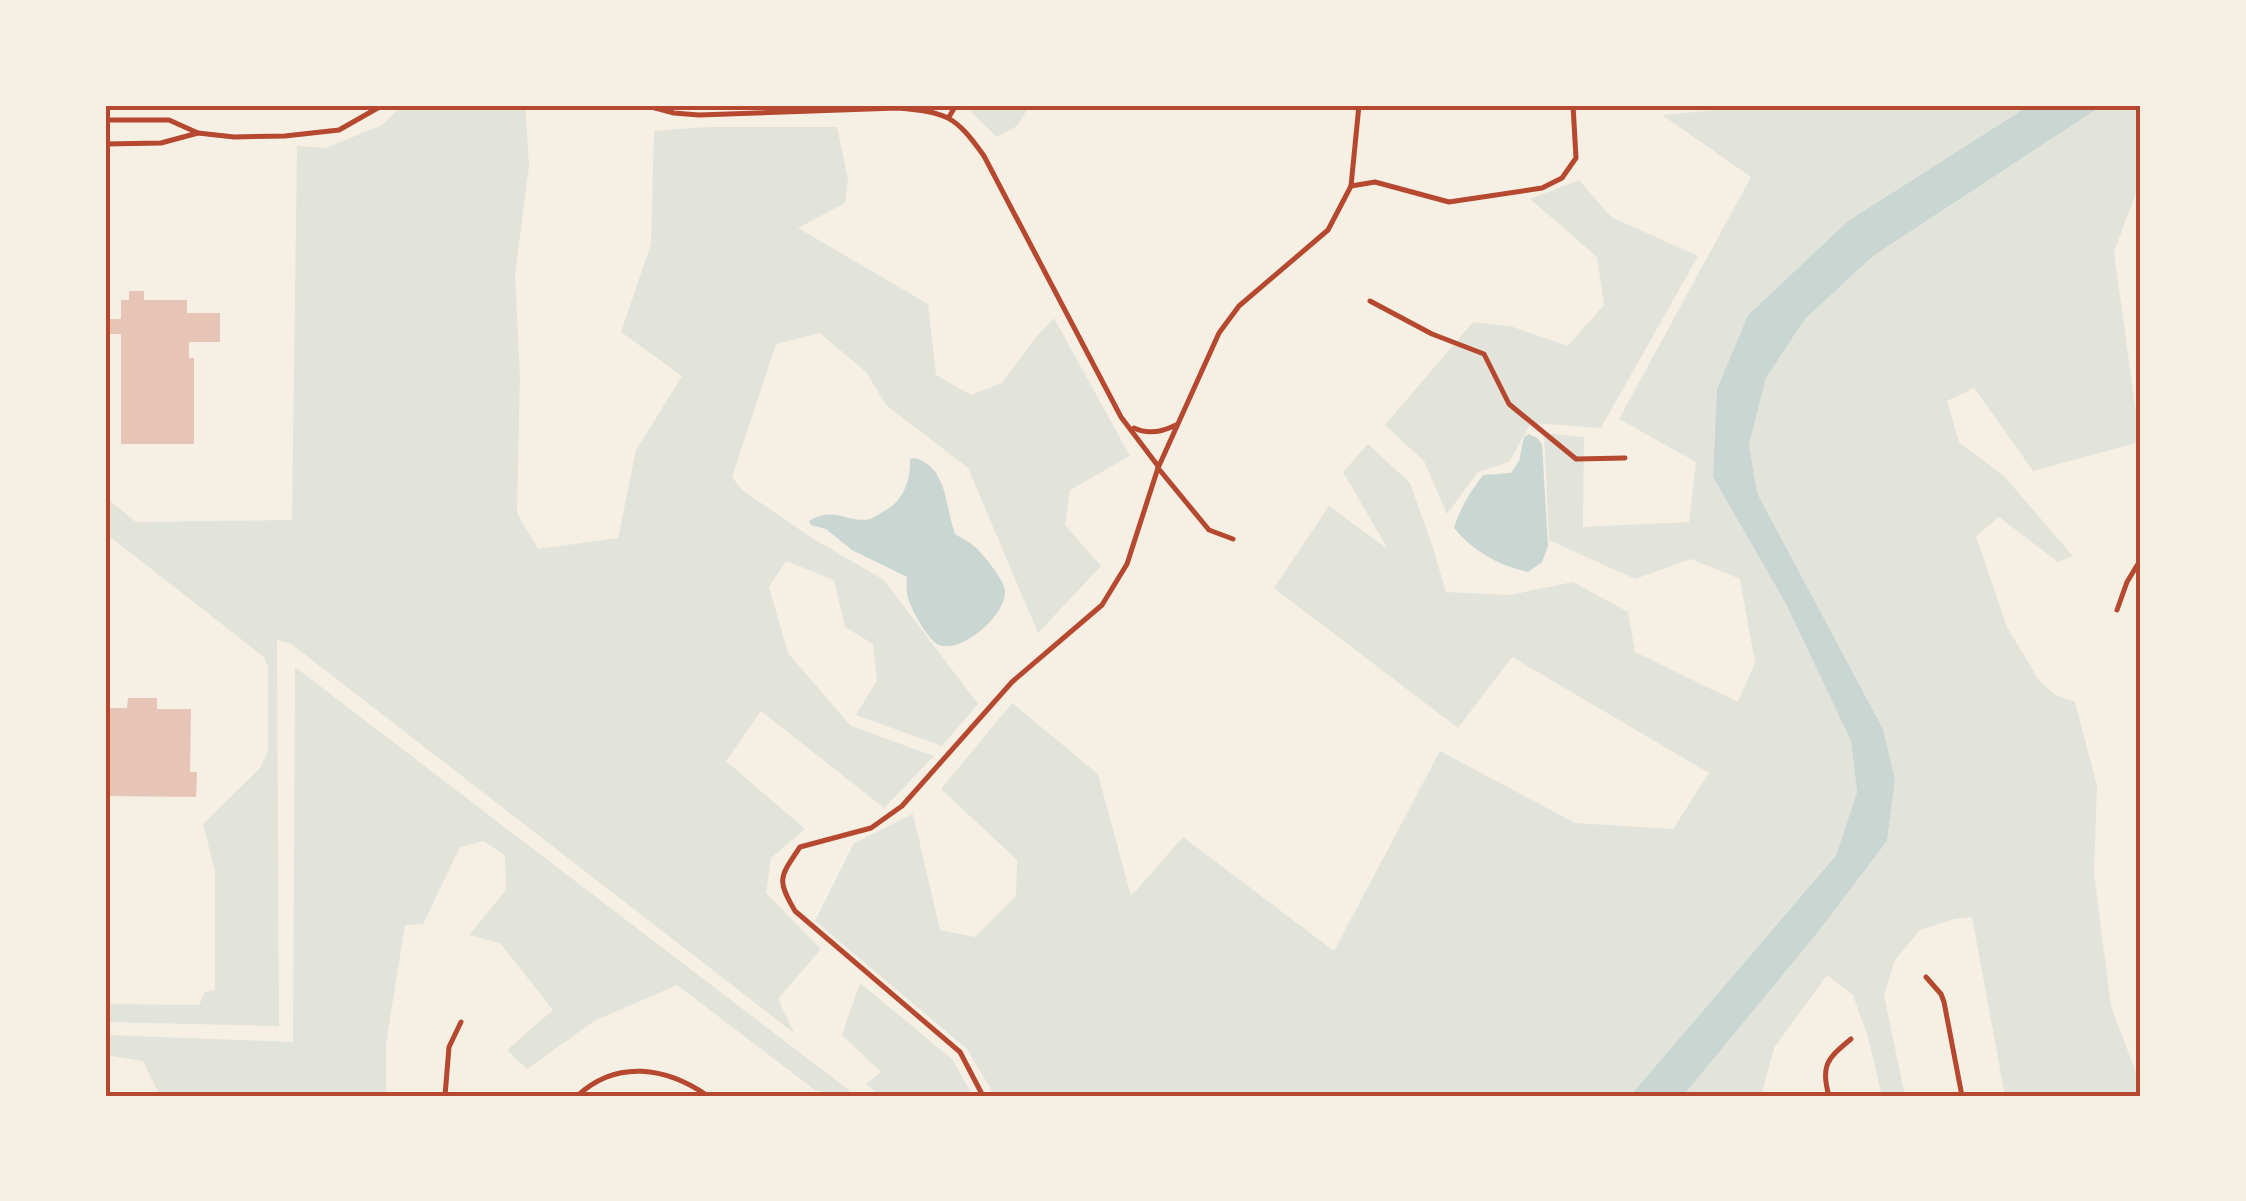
<svg xmlns="http://www.w3.org/2000/svg" width="2246" height="1201" font-family="Lora,serif">
  <rect width="100%" height="100%" fill="#f6efe4"/>
  <!-- green -->
  <g fill="#e2e4dc">
    <path d="M 403,105 L 525,105 L 529,166 L 515,274 L 520,377 L 517,513 L 538,549 L 618,538 L 636,450 L 682,376 L 621,332 L 651,244 L 654,131 L 708,127 L 837,127 L 848,179 L 845,203 L 798,228 L 928,304 L 936,375 L 971,395 L 1002,383 L 1037,336 L 1054,318 L 1130,456 L 1070,490 L 1065,525 L 1101,566 L 1038,633 L 968,468 L 886,405 L 866,372 L 820,333 L 776,344 L 732,477 L 742,490 L 812,538 L 884,580 L 978,704 L 942,746 L 856,715 L 877,680 L 873,644 L 845,627 L 834,580 L 786,561 L 769,587 L 788,653 L 851,726 L 934,756 L 884,808 L 761,711 L 726,761 L 805,829 L 771,858 L 766,893 L 821,949 L 778,999 L 794,1033 L 290,643 L 277,640 L 279,1026 L 105,1022 L 105,1004 L 199,1005 L 205,992 L 215,990 L 215,872 L 203,824 L 260,768 L 268,751 L 268,666 L 264,657 L 105,533 L 105,497 L 136,522 L 292,520 L 297,146 L 326,148 L 382,125 Z"/>
    <path d="M 972,105 L 1030,105 L 1017,126 L 997,137 L 972,113 Z"/>
    <path d="M 1741,105 L 2030,105 L 1848,221 L 1748,315 L 1717,389 L 1713,477 L 1786,604 L 1851,741 L 1857,792 L 1836,854 L 1630,1096 L 995,1096 L 967,1049 L 815,921 L 854,843 L 913,814 L 940,930 L 975,937 L 1016,896 L 1017,860 L 941,789 L 1012,703 L 1098,774 L 1131,896 L 1183,837 L 1334,951 L 1440,751 L 1575,823 L 1673,829 L 1709,773 L 1512,657 L 1458,728 L 1274,588 L 1329,506 L 1388,549 L 1343,472 L 1368,444 L 1410,483 L 1432,545 L 1446,592 L 1510,595 L 1573,582 L 1628,612 L 1635,652 L 1738,702 L 1755,663 L 1740,579 L 1691,559 L 1635,579 L 1549,540 L 1544,433 L 1584,437 L 1583,527 L 1689,522 L 1696,462 L 1619,419 L 1751,177 L 1662,115 L 1740,108 Z"/>
    <path d="M 2103,105 L 2141,105 L 2141,179 L 2114,252 L 2140,442 L 2033,471 L 1974,388 L 1947,401 L 1959,442 L 2003,475 L 2073,556 L 2058,562 L 1999,517 L 1976,536 L 2007,627 L 2040,682 L 2056,695 L 2075,702 L 2097,786 L 2094,873 L 2111,1006 L 2141,1086 L 2141,1096 L 2005,1096 L 1972,917 L 1954,919 L 1920,930 L 1895,960 L 1884,995 L 1905,1096 L 1882,1096 L 1868,1037 L 1853,995 L 1827,975 L 1774,1048 L 1763,1089 L 1765,1096 L 1683,1096 L 1818,932 L 1887,841 L 1895,779 L 1883,729 L 1757,493 L 1749,445 L 1766,378 L 1805,319 L 1873,256 Z"/>
    <path d="M 1579,180 L 1611,217 L 1698,256 L 1601,428 L 1531,423 L 1509,462 L 1478,472 L 1447,514 L 1424,461 L 1385,425 L 1473,322 L 1513,327 L 1568,346 L 1604,305 L 1597,257 L 1530,199 Z"/>
    <path d="M 295,667 L 850,1091 L 843,1096 L 815,1090 L 677,985 L 594,1021 L 527,1069 L 507,1050 L 553,1010 L 500,943 L 469,935 L 506,890 L 505,855 L 483,841 L 460,847 L 423,924 L 405,925 L 386,1044 L 386,1096 L 160,1096 L 143,1061 L 105,1055 L 105,1035 L 293,1042 Z"/>
    <path d="M 860,983 L 952,1059 L 973,1096 L 881,1096 L 866,1084 L 881,1072 L 842,1035 Z"/>
  </g>
  <!-- water -->
  <g fill="#c9d6d2">
    <path d="M 2030,105 L 2103,105 L 1873,256 L 1805,319 L 1766,378 L 1749,445 L 1757,493 L 1883,729 L 1895,779 L 1887,841 L 1818,932 L 1683,1096 L 1630,1096 L 1836,855 L 1857,792 L 1851,741 L 1786,604 L 1713,477 L 1717,389 L 1748,315 L 1848,221 Z"/>
    <path d="M 1529,434 L 1537,438 L 1542,444 L 1548,546 L 1542,562 L 1528,572 C 1499,566 1473,551 1454,528 C 1460,508 1470,492 1483,475 L 1511,473 L 1519,461 L 1524,437 Z"/>
    <path d="M 915,458 C 948,468 945,507 955,534 C 961,538 970,542 975,547 C 983,554 1005,581 1005,591 C 1006,615 962,654 939,645 C 927,640 908,604 907,593 C 906,588 907,582 907,577 L 852,550 L 826,529 L 811,525 L 809,521 C 835,505 848,524 870,519 C 873,518 881,513 884,511 C 903,502 911,480 910,459 Z"/>
  </g>
  <!-- building -->
  <g fill="#e6c5b7">
    <path d="M 129,291 L 144,291 L 144,300 L 187,300 L 187,313 L 220,313 L 220,342 L 189,342 L 189,358 L 194,358 L 194,444 L 121,444 L 121,334 L 105,334 L 105,319 L 121,319 L 121,300 L 129,300 Z"/>
    <path d="M 128,698 L 157,698 L 157,709 L 191,709 L 190,772 L 197,772 L 196,797 L 105,796 L 105,708 L 127,708 Z"/>
  </g>
  <g fill="none" stroke-linecap="round" stroke-linejoin="round">
    <!-- minor -->
    <g stroke="#b5482f" stroke-width="5">
      <path d="M 644,105 L 674,113 L 699,115 L 897,108 C 946,112 955,115 984,156 L 1121,417 L 1158,466"/>
      <path d="M 949,117 L 956,105"/>
      <path d="M 105,120 L 169,120 L 198,133 L 161,143 L 105,144"/>
      <path d="M 198,133 L 234,137 L 285,136 L 339,130 L 383,105"/>
      <path d="M 1351,186 L 1375,182 L 1449,202 L 1542,188 L 1562,178 L 1576,158 L 1573,105"/>
      <path d="M 1370,301 L 1432,334 L 1484,354 L 1509,404 L 1576,459 L 1625,458"/>
      <path d="M 1134,428 C 1148,435 1162,432 1176,425"/>
      <path d="M 1158,468 L 1209,530 L 1233,539"/>
      <path d="M 2117,610 L 2127,582 L 2141,559"/>
      <path d="M 1926,977 L 1941,994 L 1944,1002 L 1962,1096"/>
      <path d="M 445,1096 L 449,1047 L 461,1022"/>
      <path d="M 577,1096 C 617,1059 666,1067 708,1096"/>
      <path d="M 983,1096 L 960,1052 L 795,911 C 776,879 780,877 800,847 L 871,828 L 902,806 L 1012,682 L 1102,605 L 1127,564 L 1158,468 L 1219,333 L 1239,306 L 1328,230 L 1351,186 L 1359,105"/>
      <path d="M 1829,1096 C 1820,1065 1828,1058 1851,1039"/>
    </g>
  </g>
  <!-- border -->
  <rect width="2246" height="1201" fill="none" stroke="#f6efe4" stroke-width="215"/>
  <rect x="108" y="108" width="2030" height="986" fill="none" stroke="#b5482f" stroke-width="4"/>
</svg>
